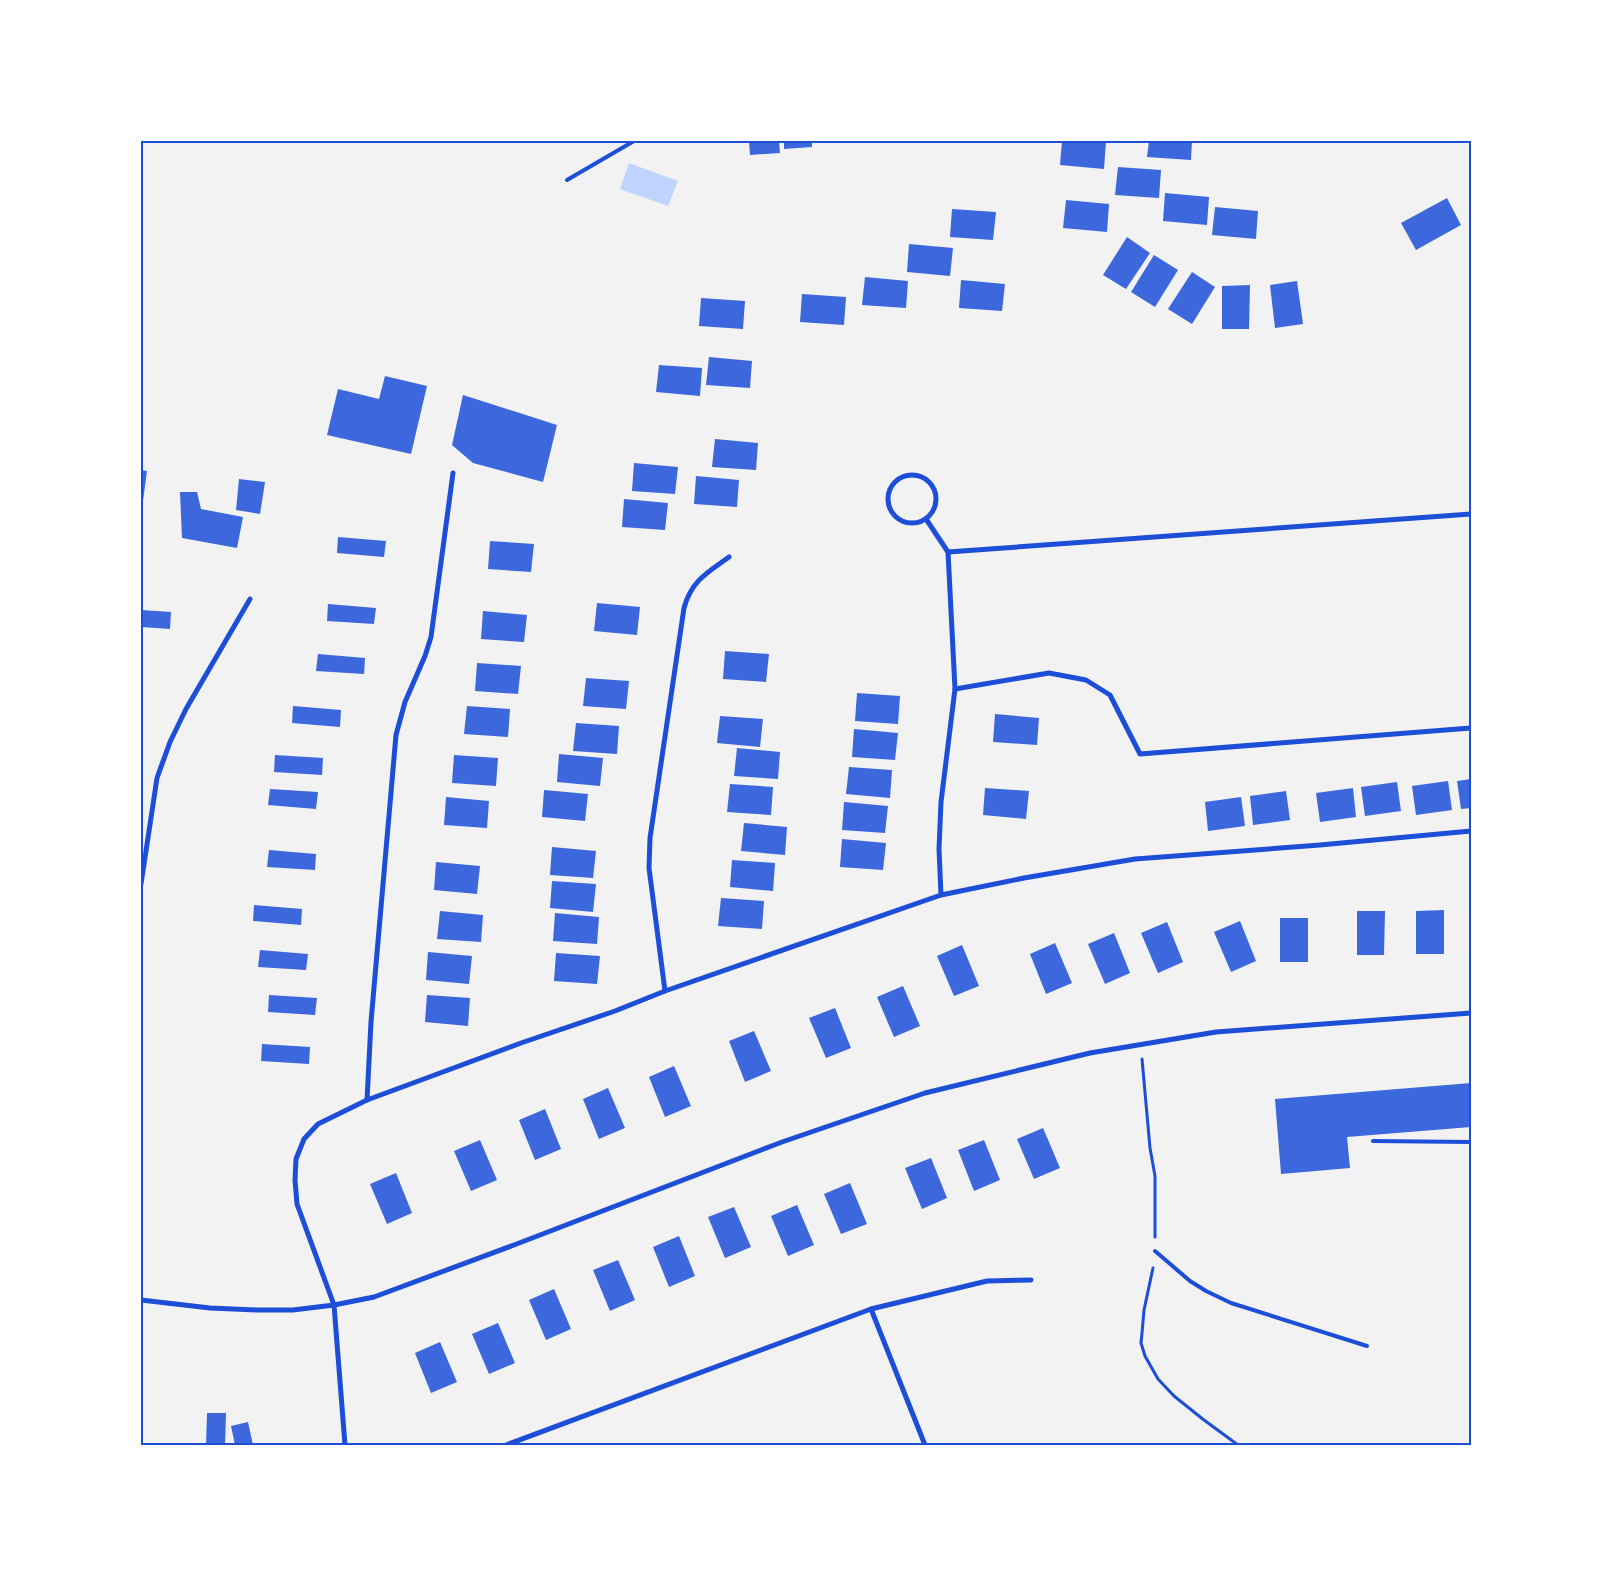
<svg xmlns="http://www.w3.org/2000/svg" width="1612" height="1586" font-family="Commissioner,sans-serif">
  <rect width="100%" height="100%" fill="#f2f2f2"/>
  <!-- water -->
  <path fill="#bfd3fe" d="M 629,163 L 678,181 L 668,206 L 620,189 Z"/>
  <!-- building -->
  <g fill="#3d67dc">
    <path d="M 749,141 L 779,141 L 780,153 L 750,155 Z"/>
    <path d="M 784,141 L 812,141 L 812,147 L 784,149 Z"/>
    <path d="M 1062,141 L 1106,141 L 1104,169 L 1060,165 Z"/>
    <path d="M 1149,141 L 1192,141 L 1191,160 L 1147,157 Z"/>
    <path d="M 1118,167 L 1161,170 L 1159,198 L 1115,195 Z"/>
    <path d="M 1165,193 L 1209,197 L 1207,225 L 1163,221 Z"/>
    <path d="M 1447,198 L 1461,225 L 1416,250 L 1401,223 Z"/>
    <path d="M 1066,200 L 1109,204 L 1107,232 L 1063,228 Z"/>
    <path d="M 1215,207 L 1258,211 L 1256,239 L 1212,235 Z"/>
    <path d="M 952,209 L 996,212 L 993,240 L 950,237 Z"/>
    <path d="M 1127,237 L 1150,253 L 1126,289 L 1103,275 Z"/>
    <path d="M 909,244 L 953,248 L 950,276 L 907,272 Z"/>
    <path d="M 1154,255 L 1178,270 L 1155,307 L 1131,292 Z"/>
    <path d="M 1192,272 L 1215,287 L 1192,324 L 1168,309 Z"/>
    <path d="M 865,277 L 908,281 L 906,308 L 862,305 Z"/>
    <path d="M 961,280 L 1005,284 L 1002,311 L 959,308 Z"/>
    <path d="M 1297,281 L 1303,324 L 1275,328 L 1270,285 Z"/>
    <path d="M 1250,285 L 1249,329 L 1222,329 L 1222,286 Z"/>
    <path d="M 802,294 L 846,297 L 844,325 L 800,322 Z"/>
    <path d="M 701,298 L 745,301 L 743,329 L 699,326 Z"/>
    <path d="M 709,357 L 752,361 L 750,388 L 706,385 Z"/>
    <path d="M 659,365 L 702,368 L 700,396 L 656,392 Z"/>
    <path d="M 385,376 L 427,386 L 411,454 L 327,435 L 338,389 L 379,399 Z"/>
    <path d="M 463,395 L 557,425 L 543,482 L 473,463 L 452,445 Z"/>
    <path d="M 715,439 L 758,443 L 756,470 L 712,467 Z"/>
    <path d="M 634,463 L 678,467 L 675,494 L 632,491 Z"/>
    <path d="M 141,470 L 147,471 L 143,501 L 141,500 Z"/>
    <path d="M 696,476 L 739,480 L 737,507 L 694,504 Z"/>
    <path d="M 239,479 L 265,482 L 260,514 L 236,510 Z"/>
    <path d="M 180,492 L 197,492 L 201,509 L 243,517 L 237,548 L 182,538 Z"/>
    <path d="M 624,499 L 668,503 L 665,530 L 622,527 Z"/>
    <path d="M 338,537 L 386,541 L 384,557 L 337,553 Z"/>
    <path d="M 490,541 L 534,544 L 531,572 L 488,569 Z"/>
    <path d="M 597,603 L 640,607 L 637,635 L 594,631 Z"/>
    <path d="M 328,604 L 376,608 L 374,624 L 327,621 Z"/>
    <path d="M 141,610 L 171,612 L 170,629 L 141,627 Z"/>
    <path d="M 483,611 L 527,615 L 524,642 L 481,639 Z"/>
    <path d="M 725,651 L 769,654 L 766,682 L 723,679 Z"/>
    <path d="M 318,654 L 365,658 L 364,674 L 316,671 Z"/>
    <path d="M 477,663 L 521,666 L 518,694 L 475,691 Z"/>
    <path d="M 586,678 L 629,681 L 626,709 L 583,706 Z"/>
    <path d="M 857,693 L 900,696 L 898,724 L 855,721 Z"/>
    <path d="M 293,706 L 341,710 L 340,727 L 292,723 Z"/>
    <path d="M 467,706 L 510,709 L 508,737 L 464,734 Z"/>
    <path d="M 995,714 L 1039,718 L 1037,745 L 993,742 Z"/>
    <path d="M 720,716 L 763,719 L 760,747 L 717,743 Z"/>
    <path d="M 576,723 L 619,726 L 617,754 L 573,751 Z"/>
    <path d="M 854,729 L 898,733 L 895,760 L 852,757 Z"/>
    <path d="M 737,748 L 780,752 L 778,779 L 734,776 Z"/>
    <path d="M 559,754 L 603,758 L 600,786 L 557,782 Z"/>
    <path d="M 275,755 L 323,758 L 322,775 L 274,772 Z"/>
    <path d="M 454,755 L 498,758 L 496,786 L 452,783 Z"/>
    <path d="M 849,767 L 892,770 L 890,798 L 846,794 Z"/>
    <path d="M 1471,779 L 1471,808 L 1461,809 L 1457,781 Z"/>
    <path d="M 1448,781 L 1452,810 L 1416,815 L 1412,786 Z"/>
    <path d="M 1397,782 L 1401,811 L 1365,816 L 1361,787 Z"/>
    <path d="M 730,784 L 773,787 L 771,815 L 727,812 Z"/>
    <path d="M 985,788 L 1029,791 L 1026,819 L 983,815 Z"/>
    <path d="M 1353,788 L 1356,817 L 1320,822 L 1316,793 Z"/>
    <path d="M 270,789 L 318,792 L 316,809 L 268,805 Z"/>
    <path d="M 544,790 L 588,794 L 585,821 L 542,817 Z"/>
    <path d="M 1286,791 L 1290,820 L 1253,825 L 1250,796 Z"/>
    <path d="M 446,797 L 489,801 L 487,828 L 444,825 Z"/>
    <path d="M 1241,797 L 1245,826 L 1208,831 L 1205,802 Z"/>
    <path d="M 844,802 L 888,806 L 885,833 L 842,830 Z"/>
    <path d="M 744,823 L 787,827 L 785,855 L 741,851 Z"/>
    <path d="M 842,839 L 886,843 L 883,870 L 840,867 Z"/>
    <path d="M 552,847 L 596,851 L 593,878 L 550,875 Z"/>
    <path d="M 269,850 L 316,854 L 315,870 L 267,867 Z"/>
    <path d="M 732,860 L 775,863 L 773,891 L 730,887 Z"/>
    <path d="M 436,862 L 480,866 L 477,894 L 434,890 Z"/>
    <path d="M 552,881 L 596,884 L 593,912 L 550,908 Z"/>
    <path d="M 721,898 L 764,901 L 762,929 L 718,926 Z"/>
    <path d="M 254,905 L 302,909 L 301,925 L 253,921 Z"/>
    <path d="M 1444,910 L 1444,954 L 1416,954 L 1416,911 Z"/>
    <path d="M 440,911 L 483,915 L 481,942 L 437,939 Z"/>
    <path d="M 1357,911 L 1385,911 L 1384,955 L 1357,955 Z"/>
    <path d="M 555,913 L 599,917 L 597,944 L 553,941 Z"/>
    <rect x="1280" y="918" width="28" height="44"/>
    <path d="M 1240,921 L 1256,961 L 1231,972 L 1214,932 Z"/>
    <path d="M 1167,922 L 1183,962 L 1158,973 L 1141,933 Z"/>
    <path d="M 1114,933 L 1130,973 L 1105,984 L 1088,944 Z"/>
    <path d="M 1055,943 L 1072,983 L 1046,994 L 1030,954 Z"/>
    <path d="M 962,945 L 979,986 L 954,996 L 937,956 Z"/>
    <path d="M 260,950 L 308,954 L 306,970 L 258,967 Z"/>
    <path d="M 428,952 L 472,956 L 469,984 L 426,980 Z"/>
    <path d="M 556,953 L 600,956 L 597,984 L 554,981 Z"/>
    <path d="M 903,986 L 920,1026 L 894,1037 L 877,997 Z"/>
    <path d="M 269,995 L 317,998 L 315,1015 L 268,1012 Z"/>
    <path d="M 427,995 L 470,998 L 468,1026 L 425,1022 Z"/>
    <path d="M 835,1008 L 851,1048 L 826,1058 L 809,1018 Z"/>
    <path d="M 754,1031 L 771,1071 L 745,1082 L 729,1041 Z"/>
    <path d="M 262,1044 L 310,1047 L 309,1064 L 261,1061 Z"/>
    <path d="M 674,1066 L 691,1106 L 665,1117 L 649,1077 Z"/>
    <path d="M 1471,1083 L 1471,1127 L 1347,1137 L 1350,1168 L 1281,1174 L 1275,1099 Z"/>
    <path d="M 608,1088 L 625,1128 L 599,1139 L 583,1099 Z"/>
    <path d="M 545,1109 L 561,1149 L 535,1160 L 519,1120 Z"/>
    <path d="M 1043,1128 L 1060,1168 L 1034,1179 L 1017,1139 Z"/>
    <path d="M 480,1140 L 497,1180 L 471,1191 L 454,1151 Z"/>
    <path d="M 984,1140 L 1000,1180 L 974,1191 L 958,1150 Z"/>
    <path d="M 931,1158 L 947,1198 L 922,1209 L 905,1168 Z"/>
    <path d="M 396,1173 L 412,1213 L 387,1224 L 370,1184 Z"/>
    <path d="M 850,1183 L 867,1224 L 841,1234 L 824,1194 Z"/>
    <path d="M 797,1205 L 814,1245 L 788,1256 L 771,1216 Z"/>
    <path d="M 734,1207 L 751,1247 L 725,1258 L 708,1217 Z"/>
    <path d="M 679,1236 L 695,1276 L 669,1287 L 653,1247 Z"/>
    <path d="M 618,1260 L 635,1300 L 610,1311 L 593,1270 Z"/>
    <path d="M 554,1289 L 571,1329 L 546,1340 L 529,1300 Z"/>
    <path d="M 498,1323 L 515,1363 L 489,1374 L 472,1334 Z"/>
    <path d="M 440,1342 L 457,1382 L 431,1393 L 415,1353 Z"/>
    <path d="M 207,1413 L 226,1413 L 225,1445 L 206,1445 Z"/>
    <path d="M 248,1422 L 253,1445 L 235,1445 L 231,1426 Z"/>
  </g>
  <g fill="none" stroke-linecap="round" stroke-linejoin="round">
    <!-- path -->
    <g stroke="#1d4ed8" stroke-width="3">
      <path d="M 1142,1059 L 1150,1148 L 1155,1176 L 1155,1237"/>
      <path d="M 1153,1268 L 1144,1310 L 1142,1333 L 1141,1343 L 1145,1356 L 1158,1379 L 1174,1396 L 1204,1420 L 1238,1445"/>
    </g>
    <!-- service -->
    <g stroke="#1d4ed8" stroke-width="4">
      <path d="M 567,180 L 634,141"/>
      <path d="M 1373,1141 L 1471,1142"/>
      <path d="M 1155,1251 L 1190,1281 L 1206,1291 L 1231,1303 L 1367,1346"/>
    </g>
    <!-- minor -->
    <g stroke="#1d4ed8" stroke-width="5">
      <circle cx="912" cy="499" r="24"/>
      <path d="M 926,519 L 948,552 L 955,689 L 1049,673 L 1086,680 L 1110,695 L 1140,754 L 1471,728"/>
      <path d="M 948,552 L 1471,514"/>
      <path d="M 141,884 L 157,778 L 170,742 L 186,709 L 250,599"/>
      <path d="M 941,895 L 939,849 L 941,802 L 955,689"/>
      <path d="M 665,991 L 649,868 L 650,838 L 684,608 C 691,581 708,572 729,557"/>
      <path d="M 367,1100 L 371,1022 L 396,735 L 405,702 L 425,656 L 431,637 L 453,473"/>
      <path d="M 141,1300 L 210,1308 L 257,1310 L 293,1310 L 334,1305 L 374,1297 L 514,1245 L 782,1142 L 925,1093 L 1090,1053 L 1216,1032 L 1471,1013"/>
      <path d="M 871,1309 L 925,1445"/>
      <path d="M 345,1445 L 334,1305 L 297,1204 L 295,1180 L 296,1159 L 304,1139 L 318,1124 L 367,1100 L 521,1043 L 615,1011 L 665,991 L 941,895 L 1024,878 L 1135,859 L 1320,845 L 1471,831"/>
      <path d="M 506,1445 L 871,1309 L 987,1281 L 1031,1280"/>
    </g>
  </g>
  <!-- border -->
  <rect width="1612" height="1586" fill="none" stroke="#ffffff" stroke-width="285"/>
  <rect x="142" y="142" width="1328" height="1302" fill="none" stroke="#1d4ed8" stroke-width="2"/>
</svg>
